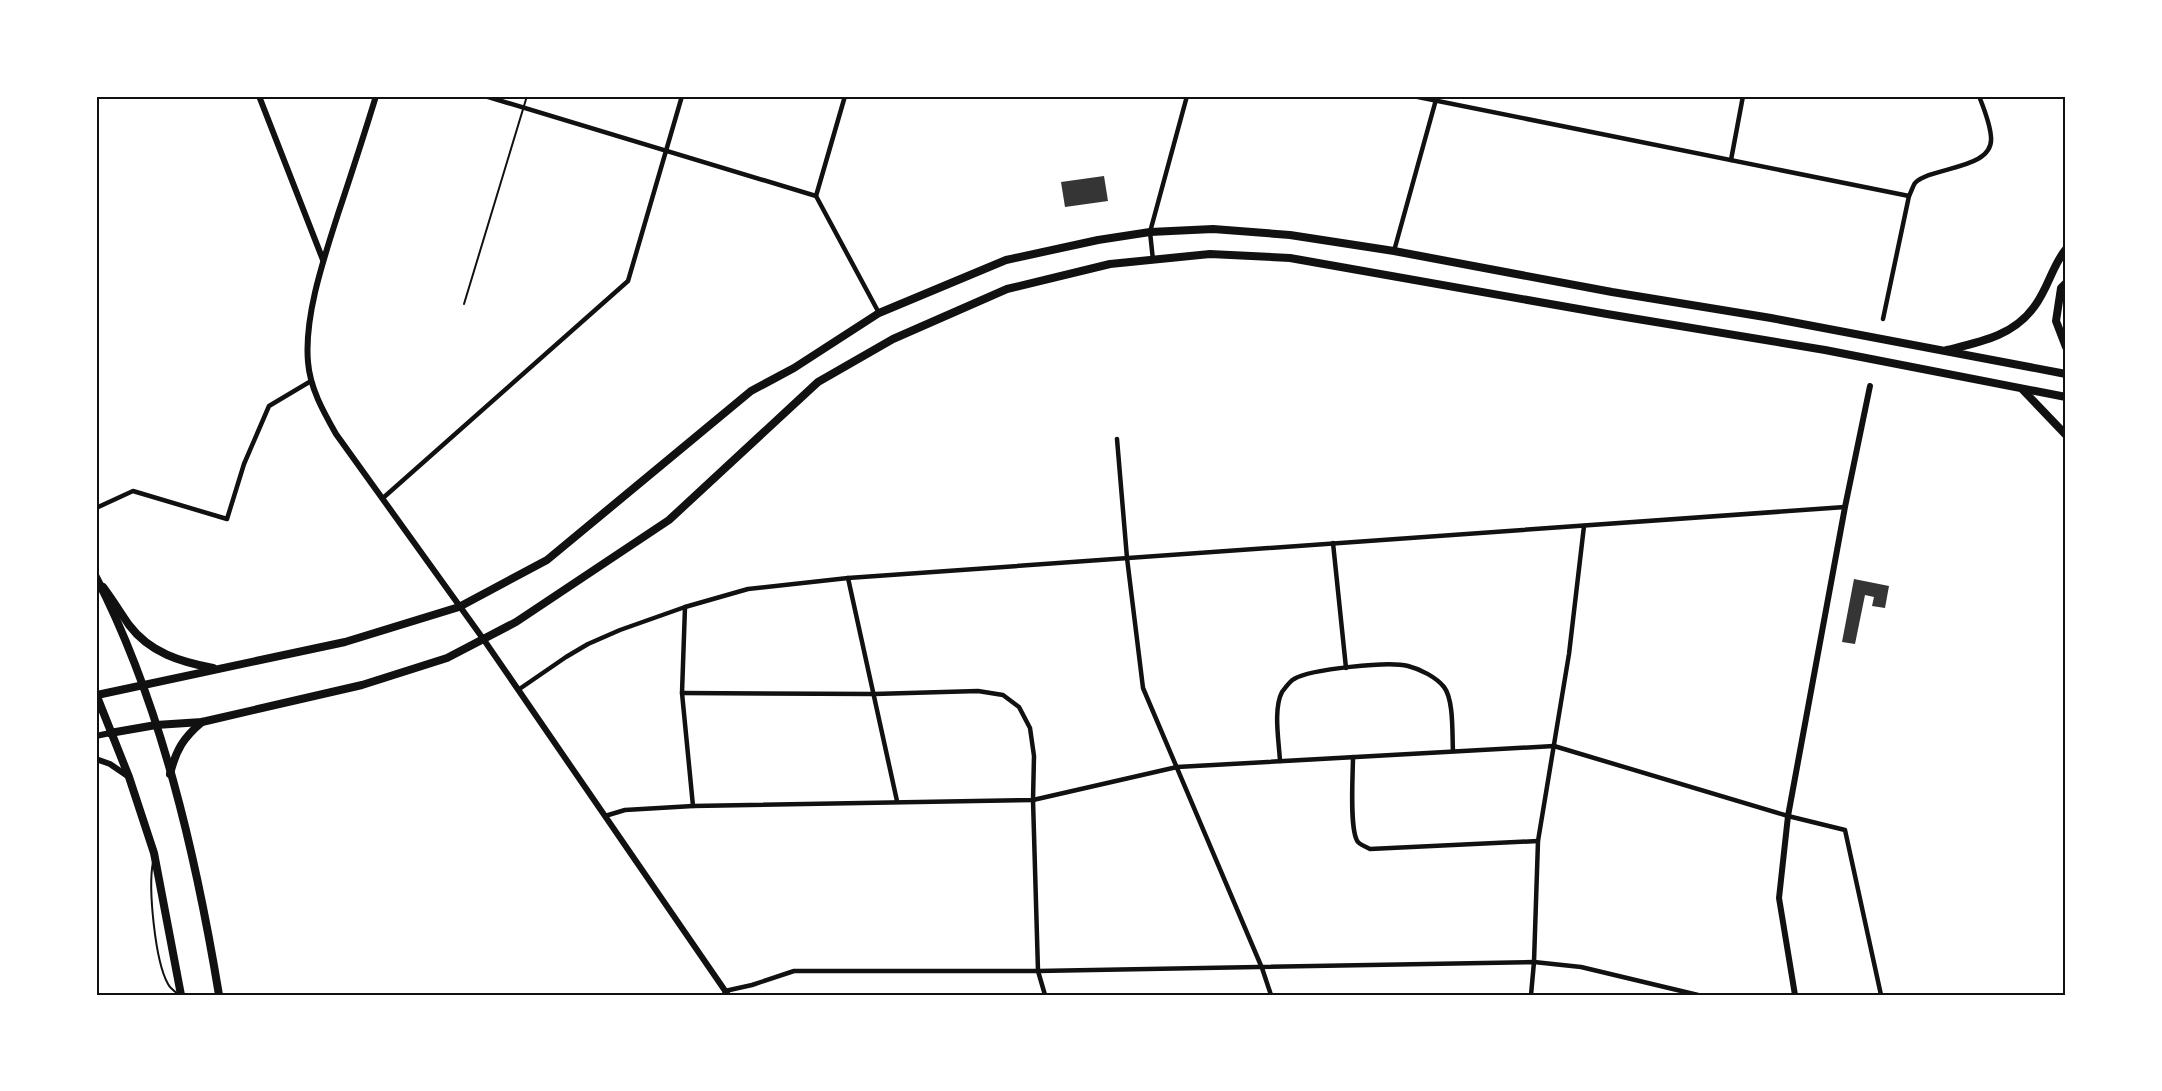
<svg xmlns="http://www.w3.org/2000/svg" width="2162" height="1091" font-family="'Libre Baskerville',serif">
  <rect width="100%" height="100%" fill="#fff"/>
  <!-- building -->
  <g fill="#353535">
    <path d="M 1104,176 L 1108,201 L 1065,207 L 1061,182 Z"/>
    <path d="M 1854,579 L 1889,586 L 1885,608 L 1872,606 L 1874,597 L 1865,595 L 1855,644 L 1842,642 Z"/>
  </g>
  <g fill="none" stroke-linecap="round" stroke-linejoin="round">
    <!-- service -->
    <g stroke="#111" stroke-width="2">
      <path d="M 464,304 L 527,96"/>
      <path d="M 153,862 C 148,888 155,961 168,984 C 170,988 174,991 178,994"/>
    </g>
    <!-- minor -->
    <g stroke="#111" stroke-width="4.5">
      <path d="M 485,96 L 816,196 L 879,313"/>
      <path d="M 1413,96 L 1909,196"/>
      <path d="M 1731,160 L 1743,96"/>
      <path d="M 816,196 L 845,96"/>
      <path d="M 1394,251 L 1437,96"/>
      <path d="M 1153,260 L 1150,232 L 1187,96"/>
      <path d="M 1883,319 L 1909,196 C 1911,192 1913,186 1915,183 C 1932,166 1994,170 1991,137 C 1990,123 1984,109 1979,96"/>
      <path d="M 1117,439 L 1127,558 L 1143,688 L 1262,968 L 1271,995"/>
      <path d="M 383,498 L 628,281 L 682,96"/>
      <path d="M 96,508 L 133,491 L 227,519 L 244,464 L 269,406 L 311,381"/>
      <path d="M 1333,543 L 1346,668"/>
      <path d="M 848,578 L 897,801"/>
      <path d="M 685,607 L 682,693 L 693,806"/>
      <path d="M 518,690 L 566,657 L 588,644 L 620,630 L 685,607 L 748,589 L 848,578 L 1845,507"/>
      <path d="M 682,693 L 874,694 L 978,691 L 1003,695 L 1019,707 L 1030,728 L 1034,756 L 1033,800 L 1038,971 L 1045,995"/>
      <path d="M 1353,757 C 1353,774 1349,831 1358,842 C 1361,845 1366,847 1370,849 L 1538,841"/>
      <path d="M 1280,761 C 1279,742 1273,709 1282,692 C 1285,688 1290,681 1294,679 C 1311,669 1389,661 1408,666 C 1420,669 1436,677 1444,687 C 1454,700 1452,734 1453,751"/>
      <path d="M 605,816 L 625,810 L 693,806 L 1033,800 L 1177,767 L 1554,746 L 1788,816 L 1845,830 L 1881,995"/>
      <path d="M 724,995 L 725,991 L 752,985 L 794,971 L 1038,971 L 1534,962 L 1581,967 L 1698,995"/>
      <path d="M 1531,995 L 1534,962 L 1538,841 L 1569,654 L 1584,526"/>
    </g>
    <!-- tertiary -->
    <g stroke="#111" stroke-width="6">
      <path d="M 259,96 L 323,260"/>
      <path d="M 376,96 C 364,135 351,175 338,214 C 324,258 304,316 308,362 C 310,388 323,411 336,434 L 484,640 L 728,995"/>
      <path d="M 96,736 L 110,733"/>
      <path d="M 96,759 L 110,764 L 129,777"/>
      <path d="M 1795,995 L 1779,898 L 1788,816 L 1845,507 L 1870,386"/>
    </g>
    <!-- primary -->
    <g stroke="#111" stroke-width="8">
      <path d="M 2066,283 L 2061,288 L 2056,321 L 2066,347"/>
      <path d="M 1947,350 C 1980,342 2013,336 2034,307 C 2048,289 2052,266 2066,249"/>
      <path d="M 2023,390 L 2066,435"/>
      <path d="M 103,587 C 112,599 120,612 129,625 C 150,653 181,662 213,668"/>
      <path d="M 97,695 L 345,642 L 459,607 L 547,560 L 751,391 L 794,368 L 879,313 L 1006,260 L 1098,240 L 1150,232 L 1213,229 L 1290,235 L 1394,251 L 1612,292 L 1771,318 L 2066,374"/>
      <path d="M 110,733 L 156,725 L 202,722 L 362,685 L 447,658 L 516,622 L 669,520 L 818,382 L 893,339 L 1007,289 L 1110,264 L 1210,254 L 1290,258 L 1607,314 L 1825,350 L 2066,397"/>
      <path d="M 170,774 C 176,750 183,738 202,722"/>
    </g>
    <!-- trunk -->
    <g stroke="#111" stroke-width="8">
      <path d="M 96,577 C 161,703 196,856 219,995"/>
      <path d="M 96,694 L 129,777 L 154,853 L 181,995"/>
    </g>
  </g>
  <!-- border -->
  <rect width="2162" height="1091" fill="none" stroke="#ffffff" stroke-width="195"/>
  <rect x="98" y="98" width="1966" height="896" fill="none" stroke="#111" stroke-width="2"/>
</svg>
